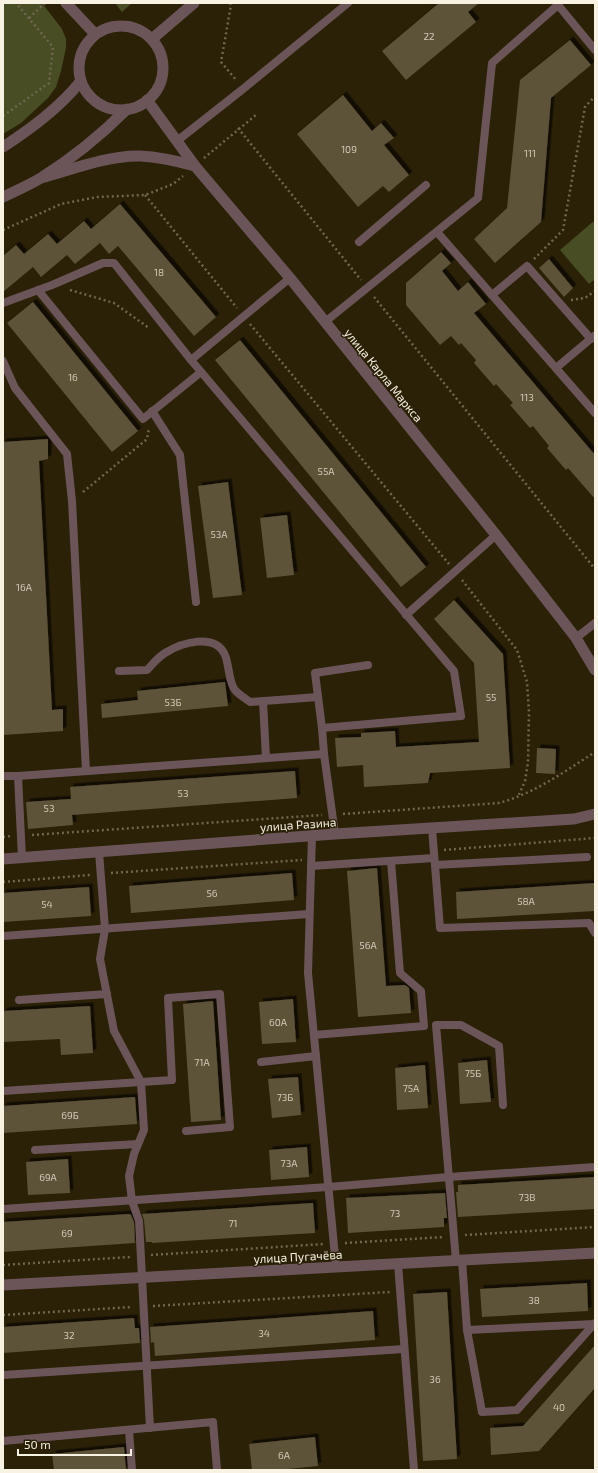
<svg xmlns="http://www.w3.org/2000/svg" width="598" height="1473" font-family="'Exo 2',sans-serif">
  <defs>
    <filter id="shadow"><feDropShadow dx="3.5" dy="-3.5" stdDeviation="0" flood-color="#0009"/></filter>
  </defs>
  <rect width="100%" height="100%" fill="#2a2107"/>
  <!-- green -->
  <g fill="#484d24">
    <path d="M 3,3 L 42,3 L 62,29 L 66,39 L 66,48 L 61,71 L 56,87 L 48,98 L 21,123 L 3,134 Z"/>
    <path d="M 115,3 L 132,3 L 122,12 Z"/>
    <path d="M 595,220 L 595,279 L 589,284 L 560,250 Z"/>
  </g>
  <!-- building -->
  <g fill="#5c5238" filter="url(#shadow)">
    <path d="M 439,3 L 479,3 L 468,12 L 476,22 L 406,80 L 382,51 Z"/>
    <path d="M 570,40 L 591,65 L 551,98 L 541,222 L 495,263 L 474,239 L 507,208 L 520,80 Z"/>
    <path d="M 343,95 L 372,131 L 381,123 L 394,138 L 384,145 L 409,175 L 389,192 L 383,186 L 358,207 L 297,134 Z"/>
    <path d="M 120,204 L 216,317 L 194,336 L 118,246 L 109,254 L 100,243 L 75,264 L 67,255 L 41,277 L 33,267 L 3,292 L 3,256 L 16,245 L 24,254 L 48,234 L 57,244 L 84,221 L 91,229 Z"/>
    <path d="M 441,252 L 451,263 L 442,271 L 458,291 L 468,282 L 486,304 L 474,313 L 595,455 L 595,499 L 568,468 L 566,470 L 547,448 L 549,446 L 533,426 L 530,428 L 510,405 L 513,403 L 496,384 L 494,386 L 474,363 L 476,360 L 461,343 L 459,345 L 451,336 L 440,345 L 406,305 L 406,283 Z"/>
    <path d="M 549,259 L 573,288 L 564,297 L 539,268 Z"/>
    <path d="M 33,302 L 138,431 L 112,452 L 7,323 Z"/>
    <path d="M 240,340 L 426,567 L 401,587 L 215,360 Z"/>
    <path d="M 48,439 L 48,459 L 39,461 L 52,710 L 63,709 L 63,731 L 3,735 L 3,442 Z"/>
    <path d="M 228,482 L 242,595 L 213,598 L 198,486 Z"/>
    <path d="M 287,515 L 294,575 L 267,578 L 260,518 Z"/>
    <path d="M 454,600 L 503,654 L 510,768 L 430,773 L 428,783 L 364,787 L 363,765 L 337,767 L 335,738 L 361,737 L 361,733 L 395,731 L 396,747 L 479,742 L 474,663 L 434,619 Z"/>
    <path d="M 225,682 L 228,706 L 102,718 L 101,704 L 138,700 L 137,691 Z"/>
    <path d="M 537,748 L 556,749 L 555,774 L 536,773 Z"/>
    <path d="M 295,771 L 297,798 L 72,815 L 73,825 L 28,829 L 26,802 L 71,799 L 70,787 Z"/>
    <path d="M 377,868 L 386,986 L 405,985 L 409,988 L 411,1013 L 358,1017 L 347,871 Z"/>
    <path d="M 292,873 L 294,900 L 131,913 L 129,886 Z"/>
    <path d="M 595,883 L 595,911 L 457,919 L 456,892 Z"/>
    <path d="M 89,887 L 91,916 L 3,922 L 3,893 Z"/>
    <path d="M 293,999 L 296,1042 L 262,1044 L 259,1002 Z"/>
    <path d="M 213,1001 L 221,1120 L 191,1122 L 183,1004 Z"/>
    <path d="M 90,1006 L 93,1053 L 61,1055 L 60,1039 L 3,1042 L 3,1011 Z"/>
    <path d="M 487,1060 L 491,1102 L 460,1104 L 458,1063 Z"/>
    <path d="M 425,1065 L 428,1108 L 397,1110 L 395,1068 Z"/>
    <path d="M 298,1077 L 301,1115 L 272,1118 L 268,1079 Z"/>
    <path d="M 135,1097 L 137,1124 L 3,1133 L 3,1106 Z"/>
    <path d="M 307,1147 L 309,1177 L 271,1180 L 269,1150 Z"/>
    <path d="M 68,1159 L 70,1193 L 28,1195 L 26,1162 Z"/>
    <path d="M 595,1177 L 595,1209 L 458,1217 L 456,1192 L 458,1192 L 458,1185 Z"/>
    <path d="M 445,1193 L 447,1218 L 444,1218 L 444,1227 L 348,1233 L 346,1198 Z"/>
    <path d="M 313,1203 L 315,1233 L 152,1243 L 152,1242 L 146,1242 L 144,1220 L 142,1214 Z"/>
    <path d="M 129,1214 L 131,1215 L 134,1222 L 135,1243 L 3,1252 L 3,1222 Z"/>
    <path d="M 587,1283 L 588,1311 L 482,1317 L 480,1289 Z"/>
    <path d="M 447,1292 L 457,1459 L 423,1461 L 413,1294 Z"/>
    <path d="M 373,1311 L 375,1340 L 155,1356 L 154,1342 L 151,1343 L 150,1327 Z"/>
    <path d="M 134,1318 L 135,1328 L 139,1328 L 140,1343 L 3,1353 L 3,1327 Z"/>
    <path d="M 595,1345 L 595,1388 L 539,1451 L 491,1455 L 490,1428 L 523,1426 Z"/>
    <path d="M 315,1437 L 318,1466 L 278,1470 L 252,1470 L 249,1444 Z"/>
    <path d="M 124,1447 L 126,1470 L 54,1470 L 52,1454 Z"/>
  </g>
  <g fill="none" stroke-linecap="round" stroke-linejoin="round">
    <!-- path -->
    <g stroke="#6f6750" stroke-width="2.5" stroke-dasharray="2 3" stroke-linecap="butt">
      <path d="M 230,3 L 231,5 L 221,62 L 237,81"/>
      <path d="M 29,18 L 45,3"/>
      <path d="M 3,116 L 49,83 L 53,47 L 16,3"/>
      <path d="M 238,128 L 361,280"/>
      <path d="M 204,158 L 256,115"/>
      <path d="M 145,195 L 237,308"/>
      <path d="M 3,230 L 61,204 L 97,197 L 145,195 L 173,184 L 183,176"/>
      <path d="M 534,259 L 563,230 L 585,107 L 595,96"/>
      <path d="M 70,290 L 114,303 L 149,328"/>
      <path d="M 374,297 L 595,569"/>
      <path d="M 571,300 L 585,298 L 595,291"/>
      <path d="M 250,324 L 449,564"/>
      <path d="M 83,492 L 147,439 L 149,428"/>
      <path d="M 462,580 L 517,650 L 527,682 L 529,712 L 528,762 L 525,781 L 518,797"/>
      <path d="M 343,814 L 499,803 C 535,793 564,772 595,752"/>
      <path d="M 32,835 L 322,815"/>
      <path d="M 3,837 L 11,836"/>
      <path d="M 444,850 L 595,838"/>
      <path d="M 111,873 L 302,860"/>
      <path d="M 3,882 L 90,875"/>
      <path d="M 465,1235 L 595,1227"/>
      <path d="M 345,1243 L 444,1237"/>
      <path d="M 151,1255 L 324,1244"/>
      <path d="M 3,1265 L 130,1257"/>
      <path d="M 153,1306 L 390,1292"/>
      <path d="M 3,1315 L 132,1307"/>
    </g>
    <!-- service -->
    <g stroke="#6c5559" stroke-width="8">
      <path d="M 177,141 L 243,89 L 348,3"/>
      <path d="M 437,232 L 595,413"/>
      <path d="M 359,242 L 426,185"/>
      <path d="M 290,278 L 191,360 L 454,671 L 461,716 L 322,728 L 324,754 L 335,834"/>
      <path d="M 38,290 L 143,419 L 201,372"/>
      <path d="M 492,295 L 527,266 L 591,339"/>
      <path d="M 3,303 L 52,285 L 103,263 L 114,263 L 191,360"/>
      <path d="M 325,322 L 478,198 L 492,63 L 558,5 L 595,50"/>
      <path d="M 3,361 L 15,388 L 67,454 L 72,501 L 86,771"/>
      <path d="M 556,368 L 594,336"/>
      <path d="M 152,411 L 180,455 L 196,602"/>
      <path d="M 406,615 L 496,535"/>
      <path d="M 576,638 L 595,623"/>
      <path d="M 119,671 L 147,670 C 153,664 158,657 165,653 C 181,643 215,632 225,655 C 229,664 229,684 235,690 C 239,695 245,698 250,702 L 318,697"/>
      <path d="M 263,701 L 266,758"/>
      <path d="M 322,728 L 315,673 L 368,665"/>
      <path d="M 3,776 L 18,776"/>
      <path d="M 432,828 L 440,928 L 589,923 L 595,933"/>
      <path d="M 312,835 L 308,973 L 336,1267"/>
      <path d="M 99,852 L 105,929 L 100,959 L 114,1031 L 141,1082 L 144,1130 L 134,1154 L 129,1176 L 132,1201 L 139,1221 L 150,1428"/>
      <path d="M 22,858 L 18,776 L 324,754"/>
      <path d="M 435,865 L 587,857"/>
      <path d="M 311,866 L 434,858"/>
      <path d="M 3,936 L 309,914"/>
      <path d="M 19,1000 L 107,994"/>
      <path d="M 314,1035 L 424,1026 L 421,991 L 400,973 L 391,861"/>
      <path d="M 261,1062 L 316,1056"/>
      <path d="M 3,1091 L 172,1080 L 168,998 L 220,994 L 230,1127 L 186,1131"/>
      <path d="M 35,1150 L 138,1144"/>
      <path d="M 3,1209 L 328,1187 L 449,1177 L 595,1167"/>
      <path d="M 462,1260 L 467,1330 L 595,1324"/>
      <path d="M 456,1261 L 436,1025 L 461,1025 L 499,1046 L 503,1105"/>
      <path d="M 398,1264 L 414,1470"/>
      <path d="M 467,1330 L 482,1412 L 517,1410 L 595,1323"/>
      <path d="M 3,1375 L 404,1349"/>
      <path d="M 129,1430 L 132,1470"/>
      <path d="M 3,1441 L 213,1422 L 217,1470"/>
    </g>
    <!-- minor -->
    <g stroke="#6c5559" stroke-width="11">
      <path d="M 66,3 L 95,34"/>
      <path d="M 147,100 L 195,166 L 290,278 L 496,535 L 576,638 L 595,670"/>
      <path d="M 45,177 C 73,169 111,155 140,156 C 159,157 177,161 195,166"/>
      <path d="M 3,859 L 335,834 L 574,819 L 595,814"/>
      <path d="M 3,1285 L 595,1253"/>
    </g>
    <!-- tertiary -->
    <g stroke="#6c5559" stroke-width="11">
      <circle cx="121" cy="68" r="42"/>
      <path d="M 152,39 L 194,3"/>
      <path d="M 3,147 C 32,128 59,108 81,81"/>
      <path d="M 3,197 C 16,191 29,185 41,178 C 73,158 101,135 127,109"/>
    </g>
  </g>
  <g text-anchor="middle" dominant-baseline="central" stroke-width="3" stroke-linejoin="round" paint-order="stroke">
    <!-- number labels -->
    <g font-size="10" fill="#d1cab8">
      <text x="429" y="36">22</text>
      <text x="349" y="149">109</text>
      <text x="530" y="153">111</text>
      <text x="159" y="272">18</text>
      <text x="73" y="377">16</text>
      <text x="527" y="397">113</text>
      <text x="326" y="471">55А</text>
      <text x="219" y="534">53А</text>
      <text x="24" y="587">16А</text>
      <text x="491" y="697">55</text>
      <text x="173" y="702">53Б</text>
      <text x="183" y="793">53</text>
      <text x="49" y="808">53</text>
      <text x="212" y="893">56</text>
      <text x="526" y="901">58А</text>
      <text x="47" y="904">54</text>
      <text x="368" y="945">56А</text>
      <text x="278" y="1022">60А</text>
      <text x="202" y="1062">71А</text>
      <text x="473" y="1073">75Б</text>
      <text x="411" y="1088">75А</text>
      <text x="285" y="1097">73Б</text>
      <text x="70" y="1115">69Б</text>
      <text x="289" y="1163">73А</text>
      <text x="48" y="1177">69А</text>
      <text x="527" y="1197">73В</text>
      <text x="395" y="1213">73</text>
      <text x="233" y="1223">71</text>
      <text x="67" y="1233">69</text>
      <text x="534" y="1300">38</text>
      <text x="264" y="1333">34</text>
      <text x="69" y="1335">32</text>
      <text x="435" y="1379">36</text>
      <text x="559" y="1407">40</text>
      <text x="284" y="1455">6А</text>
    </g>
    <!-- street labels -->
    <g font-size="12" fill="#f8f2e2" stroke="#2a2107">
      <text transform="translate(384 375) rotate(51)">улица Карла Маркса</text>
      <text transform="translate(298 824) rotate(-4)">улица Разина</text>
      <text transform="translate(298 1256) rotate(-3)">улица Пугачёва</text>
    </g>
  </g>
  <!-- border -->
  <rect width="598" height="1473" fill="none" stroke="#f8f2e2" stroke-width="8"/>
  <!-- scale -->
  <path d="M18 1449v6h113v-6" fill="none" stroke="#f8f2e2" stroke-width="2"/>
  <text x="24" y="1449" font-size="12" fill="#f8f2e2" stroke="#2a2107" stroke-width="3" paint-order="stroke">50 m</text>
</svg>
